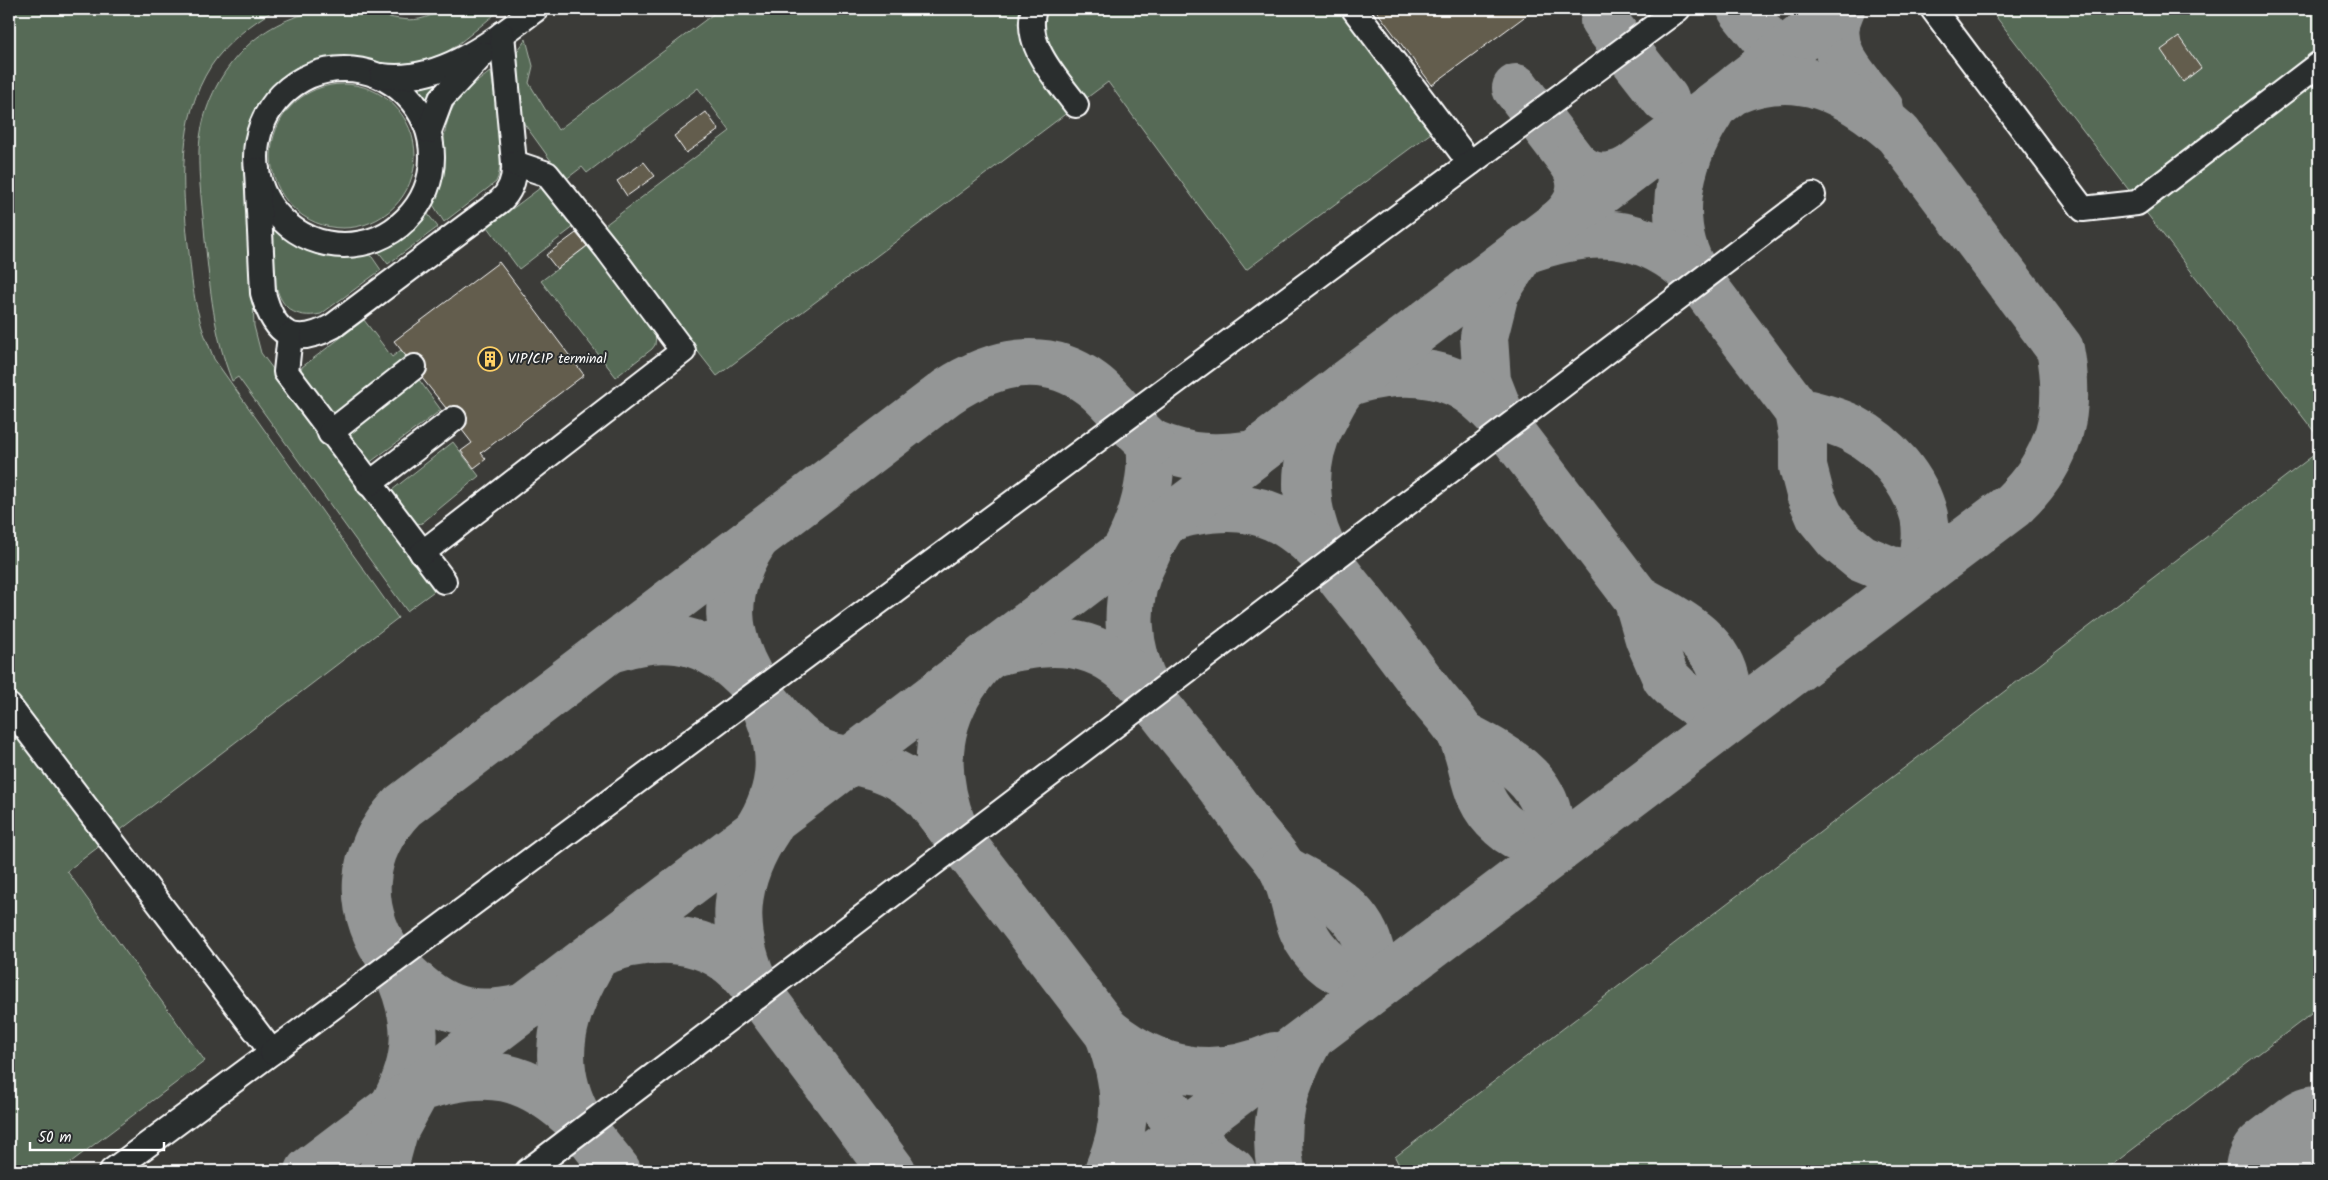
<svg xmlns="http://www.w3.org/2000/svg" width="2328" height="1180" font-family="Kalam,sans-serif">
  <rect width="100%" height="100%" fill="#2a2d2e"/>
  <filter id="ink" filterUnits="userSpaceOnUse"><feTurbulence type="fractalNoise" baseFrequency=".02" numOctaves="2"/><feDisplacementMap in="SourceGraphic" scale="10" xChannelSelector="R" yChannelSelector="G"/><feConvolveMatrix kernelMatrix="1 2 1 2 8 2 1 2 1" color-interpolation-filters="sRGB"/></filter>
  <g filter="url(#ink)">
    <!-- built -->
    <rect fill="#3b3b37" x="9" y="9" width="2310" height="1162"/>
    <!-- green -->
    <g fill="#566b56" stroke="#aab5aa">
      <path d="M 9,9 L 276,9 C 252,23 227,42 211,66 C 177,119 182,185 188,244 C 191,268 192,293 199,316 C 202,331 209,345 214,359 L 398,618 L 67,871 L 205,1061 L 59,1171 L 9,1171 Z"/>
      <path d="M 442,9 L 502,9 C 480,25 450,55 425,63 C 396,72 374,58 346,57 C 293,57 252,94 247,146 L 254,326 L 261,353 L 437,589 L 407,611 L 238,377 L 232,381 C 214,336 210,288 205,240 C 203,210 198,180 199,150 C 202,86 247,26 310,13 C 324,10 340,9 355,10 C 387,13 411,31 442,9 Z"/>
      <path d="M 720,9 L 1338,9 L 1431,133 L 1246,270 L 1108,82 L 717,376 L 601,228 L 730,131 L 698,88 L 587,173 L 582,167 L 565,180 L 520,118 L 516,53 L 526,39 L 533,66 L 529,83 L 558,130 Z"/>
      <path d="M 1990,9 L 2319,9 L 2319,438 Z"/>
      <path d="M 460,67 L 427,113 L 409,86 Z"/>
      <path d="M 491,71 C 494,97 507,161 496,182 L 444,222 L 432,203 C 449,170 435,131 458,99 C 467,88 480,80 491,71 Z"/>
      <circle cx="343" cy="156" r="72"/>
      <path d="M 540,188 L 543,188 L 575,226 L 519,269 L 488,227 Z"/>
      <path d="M 427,213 L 438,227 L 388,264 L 378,251 L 405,236 Z"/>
      <path d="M 272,228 C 304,255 328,262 370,254 L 381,270 L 321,314 C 267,325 273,263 272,228 Z"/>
      <path d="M 589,245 L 656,335 L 655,345 L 652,349 L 616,377 L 541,281 Z"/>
      <path d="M 364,320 L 392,357 L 401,350 L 409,360 L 333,418 L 300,375 L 302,367 Z"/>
      <path d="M 417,377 L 441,410 L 365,466 L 341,434 Z"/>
      <path d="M 453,442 L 479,476 L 422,523 L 412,525 L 387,494 Z"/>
      <path d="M 2319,451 L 2319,1008 L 2104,1171 L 1402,1171 L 1395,1157 Z"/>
    </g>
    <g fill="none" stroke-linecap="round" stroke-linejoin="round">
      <!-- taxiway -->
      <g stroke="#949696" stroke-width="48">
        <path d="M 1741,9 L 1797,79"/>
        <path d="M 1841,9 C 1821,48 1857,80 1880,109"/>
        <path d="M 1604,21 L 1665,99"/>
        <path d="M 1739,86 L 1839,9"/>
        <path d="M 1516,88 L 1574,164"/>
        <path d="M 1710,112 C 1677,163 1663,228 1700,281 L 1798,411 L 1803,439 L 1803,467 L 1810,494 L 1820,517 L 1838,539 L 1861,558 L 1890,570 L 1921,574 C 1924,555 1928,535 1924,516 C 1915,480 1886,446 1853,429 C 1836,420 1816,416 1798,411"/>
        <path d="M 1563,220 C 1580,203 1586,186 1574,164 C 1590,179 1609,180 1628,170"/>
        <path d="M 1697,277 C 1642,225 1590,226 1522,251 L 1495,293 L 1484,337 L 1487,381 L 1503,422 L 1637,598 L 1649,639 L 1666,678 L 1680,692 L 1696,703 L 1719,709 L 1744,708"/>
        <path d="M 1503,422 C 1472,385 1443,370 1395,373 C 1383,374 1353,378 1344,386 C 1335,394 1328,411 1322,422 C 1300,463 1303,515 1326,556 C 1337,576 1355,595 1369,613 C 1390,640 1410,667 1431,695 C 1440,707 1454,720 1461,734 C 1477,767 1470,797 1502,825 C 1520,842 1542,844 1565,843"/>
        <path d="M 1125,552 C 1144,517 1152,483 1151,443 C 1189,459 1214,460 1254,454"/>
        <path d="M 1326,557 C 1292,521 1261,503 1210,509 C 1196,511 1177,513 1166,521 C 1159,526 1149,548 1145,557 C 1122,598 1126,650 1148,691 C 1159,711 1177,730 1191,748 C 1212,775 1232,802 1253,830 C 1262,842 1276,855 1283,869 C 1300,902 1292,930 1324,960 C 1342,977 1363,980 1387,978"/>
        <path d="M 1637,598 C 1673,619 1719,638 1726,685 C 1728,700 1719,717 1714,730"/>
        <path d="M 614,648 C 675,628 716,642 758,691 C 724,638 719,593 755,539"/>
        <path d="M 758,691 C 775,713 795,741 821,753 C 836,759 852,760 867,764 C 890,769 909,780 927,797 L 1184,1132 L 1213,1158 L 1232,1171"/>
        <path d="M 1461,734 C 1496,753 1543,774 1549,820 C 1551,835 1542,852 1537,865"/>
        <path d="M 769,826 C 732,881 729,930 757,990 L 892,1171"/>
        <path d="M 953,827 C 934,779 934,729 963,685 C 969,676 978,663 987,656 C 997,650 1013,648 1024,646 C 1077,636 1114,651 1148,692"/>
        <path d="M 756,832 C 785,788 785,748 763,701"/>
        <path d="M 1283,869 C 1319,889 1363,908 1371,955 C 1374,969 1365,987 1359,999"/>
        <path d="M 393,962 C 355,909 358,853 403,806 L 947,392 C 992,362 1045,349 1092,384 C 1115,401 1129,426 1151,443"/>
        <path d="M 393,1107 C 422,1056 419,1013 393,962 C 435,1008 463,1022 526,1007"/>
        <path d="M 309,1171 L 1733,91 C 1798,64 1849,90 1898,134 L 2060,349 C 2072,412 2060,460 2013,505 L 1133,1171"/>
        <path d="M 383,1171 L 394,1131 L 417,1089 C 486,1064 529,1073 580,1123"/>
        <path d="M 617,1171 C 605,1155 590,1139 580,1122 C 545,1061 563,1008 597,953 C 644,935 700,931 739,969 C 746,975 751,983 756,990"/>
        <path d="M 1108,1171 C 1130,1120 1127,1083 1108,1032 C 1160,1073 1213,1083 1275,1056"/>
        <path d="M 1281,1171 C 1272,1123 1284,1084 1308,1041"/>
      </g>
      <!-- runway -->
      <path stroke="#949696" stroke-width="120" d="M 2285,1171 L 2319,1145"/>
    </g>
    <!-- building -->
    <g fill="#645d4d" stroke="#fff">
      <path d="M 1375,9 L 1535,9 L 1432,85 Z"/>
      <path d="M 2179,37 L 2201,68 L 2183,82 L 2161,50 Z"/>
      <path d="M 706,112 L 719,130 L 686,153 L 674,136 Z"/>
      <path d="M 644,162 L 655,176 L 627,196 L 617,181 Z"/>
      <path d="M 576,233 L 587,246 L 557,269 L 546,255 Z"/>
      <path d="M 499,262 L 584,375 L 481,453 L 486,459 L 474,468 L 461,451 L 472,443 L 462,430 L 467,424 L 465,411 L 459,406 L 446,408 L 422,378 L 427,372 L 425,359 L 419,354 L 406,356 L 394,341 Z"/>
    </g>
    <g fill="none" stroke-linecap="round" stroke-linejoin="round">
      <!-- minor casing -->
      <g stroke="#fff" stroke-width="28">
        <g id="minor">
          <path d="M 1034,9 C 1023,45 1057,79 1076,105"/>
          <path d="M 1354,9 L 1470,163"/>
          <path d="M 1933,9 L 2083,209 L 2137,203 L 2319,64"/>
          <circle cx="344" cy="157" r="88"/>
          <path d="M 382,76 C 440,84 492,42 536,9"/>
          <path d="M 429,131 L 441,99 L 483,54"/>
          <path d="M 257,170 L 263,293 C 274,334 293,348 333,326 L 500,201 C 511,191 515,177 514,163 L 502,34"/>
          <path d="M 290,335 L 286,372 L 444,581"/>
          <path d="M 330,433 L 414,367"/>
          <path d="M 369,484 L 454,419"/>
          <path d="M 422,553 L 683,351 L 607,249 L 547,174 L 514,163"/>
          <path d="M 9,706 L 272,1052 L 112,1171"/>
          <path d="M 272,1052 L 1678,9"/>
          <path d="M 528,1171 L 1813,195"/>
        </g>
      </g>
      <!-- minor -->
      <use href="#minor" stroke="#2a2d2e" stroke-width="24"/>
    </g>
  </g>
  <!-- icons -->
  <defs>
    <g id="building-ring" transform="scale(1.25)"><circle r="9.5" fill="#2a2d2e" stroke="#ffd166" stroke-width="1.5"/><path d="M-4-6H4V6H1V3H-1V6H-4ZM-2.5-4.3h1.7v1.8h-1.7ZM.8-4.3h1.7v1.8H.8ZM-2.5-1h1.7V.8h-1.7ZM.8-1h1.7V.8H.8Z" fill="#ffd166"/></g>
  </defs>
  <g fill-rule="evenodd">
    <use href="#building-ring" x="490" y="359"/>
  </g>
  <g text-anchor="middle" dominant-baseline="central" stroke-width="4" stroke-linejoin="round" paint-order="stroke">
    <!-- poi labels -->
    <g font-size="14" fill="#fff" stroke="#2a2d2e" text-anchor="start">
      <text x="508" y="359">VIP/CIP terminal</text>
    </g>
  </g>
  <!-- margin -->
  <rect width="2328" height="1180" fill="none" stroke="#2a2d2e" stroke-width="30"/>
  <rect x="15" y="15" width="2298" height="1150" fill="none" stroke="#fff" stroke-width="2" filter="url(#ink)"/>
  <!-- scale -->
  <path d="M30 1142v8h134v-8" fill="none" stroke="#ffffff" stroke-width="2.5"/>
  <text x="38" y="1142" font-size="15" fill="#ffffff" stroke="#2a2d2e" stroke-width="4" paint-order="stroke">50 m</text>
</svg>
